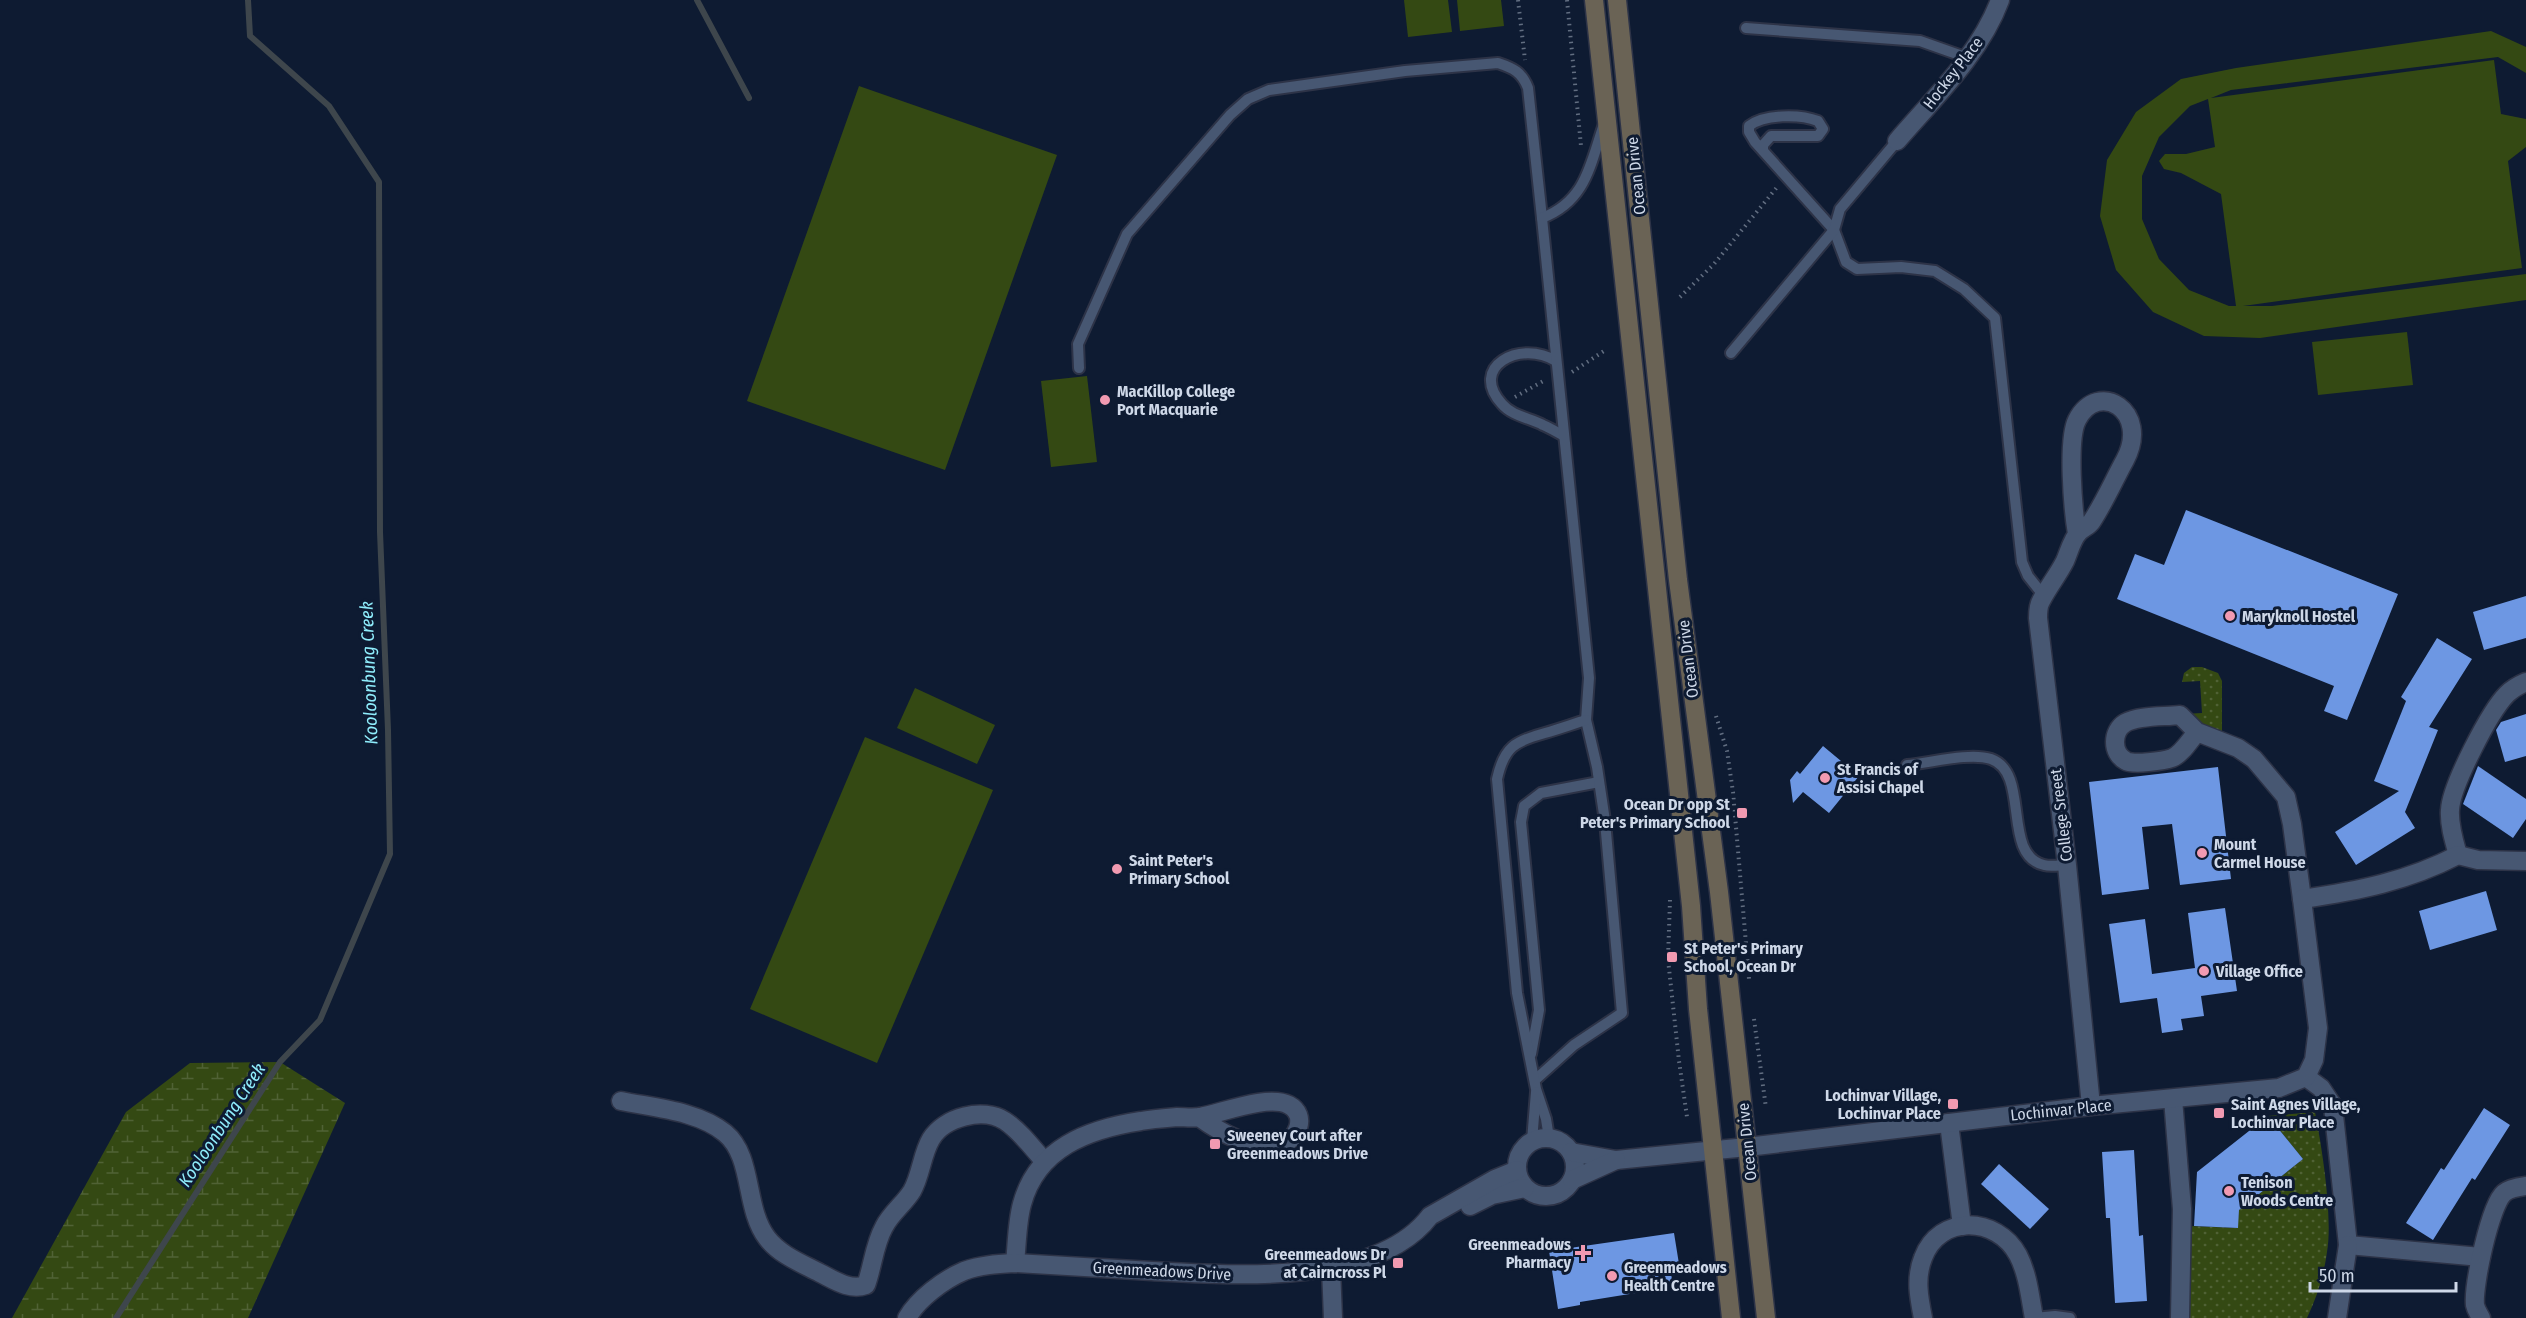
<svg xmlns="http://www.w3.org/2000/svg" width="2526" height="1318" font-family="'Fira Sans Condensed',sans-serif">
  <defs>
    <pattern id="grass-dots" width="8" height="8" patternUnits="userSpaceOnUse" patternTransform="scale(1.5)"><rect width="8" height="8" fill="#344913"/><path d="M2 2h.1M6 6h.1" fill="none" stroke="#506235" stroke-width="1.8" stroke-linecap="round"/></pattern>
    <pattern id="wetland-marsh" width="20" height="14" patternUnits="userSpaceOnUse" patternTransform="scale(1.5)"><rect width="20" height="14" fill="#344913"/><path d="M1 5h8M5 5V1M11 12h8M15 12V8" fill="none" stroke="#506235"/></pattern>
  </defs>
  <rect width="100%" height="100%" fill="#0e1b32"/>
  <!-- grass -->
  <g fill="url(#grass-dots)">
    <path d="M 2192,667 L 2202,667 L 2218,673 L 2222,681 L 2222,733 L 2184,720 L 2184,714 L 2202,713 L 2200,681 L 2182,682 L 2184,673 Z"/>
    <path d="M 2315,1112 C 2322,1147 2333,1218 2327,1252 C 2324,1275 2317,1297 2307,1318 L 2182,1318 L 2189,1226 L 2237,1228 L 2239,1210 L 2303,1159 L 2268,1116 Z"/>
  </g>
  <!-- wetland -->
  <path fill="url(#wetland-marsh)" d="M 280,1062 L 345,1103 L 248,1318 L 12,1318 L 126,1112 L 190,1063 Z"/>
  <!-- park -->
  <g fill="#344913" fill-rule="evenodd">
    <path d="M 1404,0 L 1448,0 L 1452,32 L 1408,37 Z"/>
    <path d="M 1457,0 L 1501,0 L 1504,26 L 1460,31 Z"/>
    <path d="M 2491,31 L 2526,47 L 2526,73 L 2498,57 L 2231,90 L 2211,98 L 2494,60 L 2501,114 L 2526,119 L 2526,147 L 2508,161 L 2522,268 L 2243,306 L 2272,306 L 2526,274 L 2526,300 L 2260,338 L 2204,336 L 2153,312 L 2116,270 L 2100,216 L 2107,160 L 2136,112 L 2181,79 L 2236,68 ZM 2208,99 L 2215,147 L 2186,154 L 2165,154 L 2159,161 L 2164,169 L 2181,173 L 2221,194 L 2236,306 L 2229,306 L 2189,290 L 2159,259 L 2142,219 L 2142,176 L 2159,137 L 2190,106 Z"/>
    <path d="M 859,86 L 1057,155 L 945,470 L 747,401 Z"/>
    <path d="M 2407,332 L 2413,385 L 2318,395 L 2312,342 Z"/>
    <path d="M 1087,376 L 1097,462 L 1051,467 L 1041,381 Z"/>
    <path d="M 915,688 L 995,725 L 977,764 L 897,728 Z"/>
    <path d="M 865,737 L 993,790 L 877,1063 L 750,1009 Z"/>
  </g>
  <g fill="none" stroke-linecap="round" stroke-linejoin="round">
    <!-- stream -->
    <g stroke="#3e464c" stroke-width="6">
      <path d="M 697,0 L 749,98"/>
      <path d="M 116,1318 L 280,1062 L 320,1020 L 390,854 L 388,730 L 380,532 L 379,182 L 329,106 L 250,36 L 248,0"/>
    </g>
  </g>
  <!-- building -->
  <g fill="#6d97e3">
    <path d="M 2186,510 L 2398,594 L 2347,720 L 2324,711 L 2334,686 L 2117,599 L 2135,554 L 2164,565 Z"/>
    <path d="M 2526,596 L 2526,638 L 2484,650 L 2473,612 Z"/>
    <path d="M 2437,638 L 2472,659 L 2429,727 L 2438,730 L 2405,812 L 2415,828 L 2356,865 L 2335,832 L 2399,791 L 2374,781 L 2406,701 L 2401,697 Z"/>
    <path d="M 2526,714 L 2526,756 L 2505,762 L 2496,730 L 2501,722 Z"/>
    <path d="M 1823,746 L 1859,776 L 1829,813 L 1803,792 L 1793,803 L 1790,780 L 1797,771 L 1800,774 Z"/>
    <path d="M 2478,766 L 2526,799 L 2526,819 L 2513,838 L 2463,804 Z"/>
    <path d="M 2218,767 L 2231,879 L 2180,885 L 2172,824 L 2142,827 L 2149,889 L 2102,895 L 2089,782 Z"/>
    <path d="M 2486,891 L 2497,930 L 2430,950 L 2419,911 Z"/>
    <path d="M 2225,908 L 2237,991 L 2201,996 L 2204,1016 L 2181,1019 L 2183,1030 L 2162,1033 L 2157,998 L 2120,1003 L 2109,924 L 2145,919 L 2152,974 L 2195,968 L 2188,913 Z"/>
    <path d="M 2484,1108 L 2510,1125 L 2475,1180 L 2472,1178 L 2433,1240 L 2406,1223 L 2441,1168 L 2444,1170 Z"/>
    <path d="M 2268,1116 L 2303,1159 L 2239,1210 L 2238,1228 L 2194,1226 L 2197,1172 Z"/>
    <path d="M 2134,1150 L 2139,1236 L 2143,1235 L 2147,1301 L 2115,1303 L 2110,1218 L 2106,1218 L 2102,1152 Z"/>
    <path d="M 1999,1164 L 2049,1209 L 2030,1229 L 1981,1184 Z"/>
    <path d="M 1674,1233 L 1679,1264 L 1670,1266 L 1673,1287 L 1580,1302 L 1580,1305 L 1558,1309 L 1549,1251 Z"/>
  </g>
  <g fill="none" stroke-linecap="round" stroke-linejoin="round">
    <!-- service casing -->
    <g stroke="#2d3347" stroke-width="14">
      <g id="service">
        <path d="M 1746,28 L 1920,41 L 1968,58"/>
        <path d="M 1763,151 L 1763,145 L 1771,136 L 1818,136 L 1823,129 L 1818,121 C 1800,114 1764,114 1749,126 L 1749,132 L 1755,142 L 1834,230 L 1846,262 L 1857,269 L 1901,267 L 1935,271 L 1964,289 L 1995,318 L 2022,562 L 2028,576 L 2044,596"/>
        <path d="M 1731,353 L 1834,230 L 1840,209 L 1897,141"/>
        <path d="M 1556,361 C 1520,339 1468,367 1502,404 C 1512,416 1530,418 1543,425 C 1550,428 1557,432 1564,436"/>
        <path d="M 1079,368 L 1078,344 L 1127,234 L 1230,115 L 1248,99 L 1269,90 L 1405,71 L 1498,63 C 1513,68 1522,72 1528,88 L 1542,218"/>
        <path d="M 1907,765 C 1930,763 1970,752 1991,759 C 2031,773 2001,855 2044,865 C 2051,867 2060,865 2067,865"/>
        <path d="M 1531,1054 L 1539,1010 L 1521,822 L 1524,806 L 1541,793 L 1599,782"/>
        <path d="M 1535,1080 L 1574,1045 L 1622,1013 L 1605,821 L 1597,767 L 1586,720 L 1589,678 L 1542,218 C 1586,201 1590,165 1604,124"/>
        <path d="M 1549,1138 L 1546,1119 L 1536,1089 L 1517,993 L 1497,779 C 1504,747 1515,741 1545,733 C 1559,729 1573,724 1586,720"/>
        <path d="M 1532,1141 L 1536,1092"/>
        <path d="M 2034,1318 L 2055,1316 L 2070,1318"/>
      </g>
    </g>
    <!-- minor casing -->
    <g stroke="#2d3347" stroke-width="21">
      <g id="minor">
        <path d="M 1897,141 C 1934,98 1980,54 2000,0"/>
        <path d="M 2077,534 C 2073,510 2067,440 2077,420 C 2098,379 2151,411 2125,460 C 2114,480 2105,501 2092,521 C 2089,526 2083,528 2079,532 C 2072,539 2069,552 2065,561 C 2058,575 2048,587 2041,601 C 2038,606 2038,612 2038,618 L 2067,865 L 2091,1106"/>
        <path d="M 2197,732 C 2190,740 2182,754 2172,758 C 2164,761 2132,765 2126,761 C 2111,753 2112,731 2125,723 C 2140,715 2164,717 2180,715 L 2197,732 L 2238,748 L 2254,759 L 2286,797 L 2292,824 L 2302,899"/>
        <path d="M 2458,855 C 2454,841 2449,825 2450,810 C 2451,786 2490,711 2507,694 C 2512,689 2519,685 2526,682"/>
        <path d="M 2306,1077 L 2321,1088 L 2333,1106 L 2348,1245 L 2481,1257"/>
        <path d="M 2173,1099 L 2182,1209 L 2180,1318"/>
        <path d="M 621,1101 C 655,1108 698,1111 725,1133 C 754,1157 744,1208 767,1238 C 780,1255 801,1263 820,1273 C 834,1280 850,1291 866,1285 C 873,1266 874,1245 884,1227 C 891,1213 904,1204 912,1191 C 921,1175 922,1154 931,1139 C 944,1117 983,1107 1005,1121 C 1020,1131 1032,1147 1044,1161"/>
        <path d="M 1949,1123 L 1962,1226"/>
        <path d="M 1747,1147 L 2091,1106 L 2279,1088 L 2306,1077 L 2314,1060 L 2318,1028 L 2302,899 C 2358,891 2408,881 2458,855 L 2478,860 L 2526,861"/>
        <path d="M 1015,1263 C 1017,1244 1017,1222 1022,1204 C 1037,1148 1088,1129 1141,1121 C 1152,1119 1165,1118 1177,1117 C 1184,1117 1192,1118 1200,1117 C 1222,1113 1268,1094 1289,1105 C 1308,1115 1298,1141 1279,1145 C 1251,1150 1221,1133 1199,1117"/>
        <path d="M 1331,1268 L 1333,1318"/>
        <path d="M 1923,1318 C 1919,1298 1915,1278 1923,1258 C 1939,1214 1997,1216 2018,1255 C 2028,1274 2030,1297 2034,1318"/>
        <path d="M 2337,1318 L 2348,1245"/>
        <path d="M 2481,1318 C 2479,1314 2476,1310 2475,1305 C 2473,1286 2490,1205 2504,1193 C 2510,1188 2519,1187 2526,1186"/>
      </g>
    </g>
    <!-- tertiary casing -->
    <g stroke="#2d3347" stroke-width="21">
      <g id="tertiary">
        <circle cx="1546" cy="1167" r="29"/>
        <path d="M 1571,1152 L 1616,1160 L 1747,1147"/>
        <path d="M 1572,1180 L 1616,1160"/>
        <path d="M 1470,1206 L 1492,1195 L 1525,1188"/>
        <path d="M 907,1318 C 918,1299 943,1280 964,1271 C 980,1265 998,1264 1015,1263 C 1060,1266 1106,1268 1152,1271 C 1231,1275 1376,1287 1430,1216 L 1495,1179 L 1517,1170"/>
      </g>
    </g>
    <!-- secondary casing -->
    <g stroke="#2d3347" stroke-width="21">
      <g id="secondary">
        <path d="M 1594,0 L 1691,906 L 1698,1009 L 1731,1318"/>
        <path d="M 1617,0 L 1678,580 L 1719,892 L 1766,1318"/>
      </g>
    </g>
    <!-- path -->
    <g stroke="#626e81" stroke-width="4" stroke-dasharray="1.5 4.5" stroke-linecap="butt">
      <path d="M 1518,0 L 1525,60"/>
      <path d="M 1567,0 L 1581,146"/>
      <path d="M 1680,297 L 1714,264 L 1778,186"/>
      <path d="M 1572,372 L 1604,351"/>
      <path d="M 1515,397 L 1545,380"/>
      <path d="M 1716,716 L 1727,751 L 1733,792 L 1749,979"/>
      <path d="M 1670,900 L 1668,959 L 1679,1061 L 1687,1117"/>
      <path d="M 1754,1019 L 1766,1108"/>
    </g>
    <!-- service -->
    <use href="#service" stroke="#475772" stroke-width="10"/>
    <!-- minor -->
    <use href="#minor" stroke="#475772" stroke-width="18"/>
    <!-- tertiary -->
    <use href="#tertiary" stroke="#475772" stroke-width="18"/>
    <!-- secondary -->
    <use href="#secondary" stroke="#6a6355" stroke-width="18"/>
  </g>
  <!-- markers -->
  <g fill="#f19ab1" stroke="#0e1b32" stroke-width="2">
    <circle cx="1105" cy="400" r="6"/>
    <circle cx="2230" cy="616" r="6"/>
    <circle cx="1825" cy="778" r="6"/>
    <rect x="1736" y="807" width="12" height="12" rx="3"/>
    <circle cx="2202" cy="853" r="6"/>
    <circle cx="1117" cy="869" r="6"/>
    <rect x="1666" y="951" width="12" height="12" rx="3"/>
    <circle cx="2204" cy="971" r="6"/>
    <rect x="1947" y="1098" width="12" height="12" rx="3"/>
    <rect x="2213" y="1107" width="12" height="12" rx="3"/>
    <rect x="1209" y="1138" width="12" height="12" rx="3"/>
    <circle cx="2229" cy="1191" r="6"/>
    <path d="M1580 1244h6v6h6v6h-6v6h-6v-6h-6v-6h6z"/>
    <rect x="1392" y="1257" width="12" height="12" rx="3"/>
    <circle cx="1612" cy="1276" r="6"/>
  </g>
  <g text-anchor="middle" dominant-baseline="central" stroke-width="6" stroke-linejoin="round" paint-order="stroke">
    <!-- street labels -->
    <g font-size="16" fill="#ced8e8" stroke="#0e1b32">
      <text transform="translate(1953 73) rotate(-52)">Hockey Place</text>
      <text transform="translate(1636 176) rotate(-96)">Ocean Drive</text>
      <text transform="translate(1688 659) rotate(-97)">Ocean Drive</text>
      <text transform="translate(2061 815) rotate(-97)">College Sreeet</text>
      <text transform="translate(2061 1110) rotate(-6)">Lochinvar Place</text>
      <text transform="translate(1747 1142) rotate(-96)">Ocean Drive</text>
      <text transform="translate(1162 1271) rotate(3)">Greenmeadows Drive</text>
    </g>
    <!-- poi labels -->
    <g font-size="16" font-weight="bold" fill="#ced8e8" stroke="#0e1b32" text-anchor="start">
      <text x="1117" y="391">MacKillop College<tspan x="1117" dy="18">Port Macquarie</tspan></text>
      <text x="2242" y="616">Maryknoll Hostel</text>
      <text x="1837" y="769">St Francis of<tspan x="1837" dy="18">Assisi Chapel</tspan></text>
      <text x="1730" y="804" text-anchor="end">Ocean Dr opp St<tspan x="1730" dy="18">Peter's Primary School</tspan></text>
      <text x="2214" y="844">Mount<tspan x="2214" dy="18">Carmel House</tspan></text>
      <text x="1129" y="860">Saint Peter's<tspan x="1129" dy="18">Primary School</tspan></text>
      <text x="1684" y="948">St Peter's Primary<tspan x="1684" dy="18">School, Ocean Dr</tspan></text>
      <text x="2216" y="971">Village Office</text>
      <text x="1941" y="1095" text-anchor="end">Lochinvar Village,<tspan x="1941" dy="18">Lochinvar Place</tspan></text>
      <text x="2231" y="1104">Saint Agnes Village,<tspan x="2231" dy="18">Lochinvar Place</tspan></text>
      <text x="1227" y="1135">Sweeney Court after<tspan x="1227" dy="18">Greenmeadows Drive</tspan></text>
      <text x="2241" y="1182">Tenison<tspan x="2241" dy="18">Woods Centre</tspan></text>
      <text x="1571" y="1244" text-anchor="end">Greenmeadows<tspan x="1571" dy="18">Pharmacy</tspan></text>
      <text x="1386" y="1254" text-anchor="end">Greenmeadows Dr<tspan x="1386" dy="18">at Cairncross Pl</tspan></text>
      <text x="1624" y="1267">Greenmeadows<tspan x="1624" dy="18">Health Centre</tspan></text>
    </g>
    <!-- water labels -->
    <g font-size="18" font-style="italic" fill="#8fedfc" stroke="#0e1b32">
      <text transform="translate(369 673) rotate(-92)">Kooloonbung Creek</text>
      <text transform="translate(222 1125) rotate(-57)">Kooloonbung Creek</text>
    </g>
  </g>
  <!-- scale -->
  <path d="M2310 1282v9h146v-9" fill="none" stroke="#ced8e8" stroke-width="3"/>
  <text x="2319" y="1282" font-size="18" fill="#ced8e8" stroke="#0e1b32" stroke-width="4.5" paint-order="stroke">50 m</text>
</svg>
